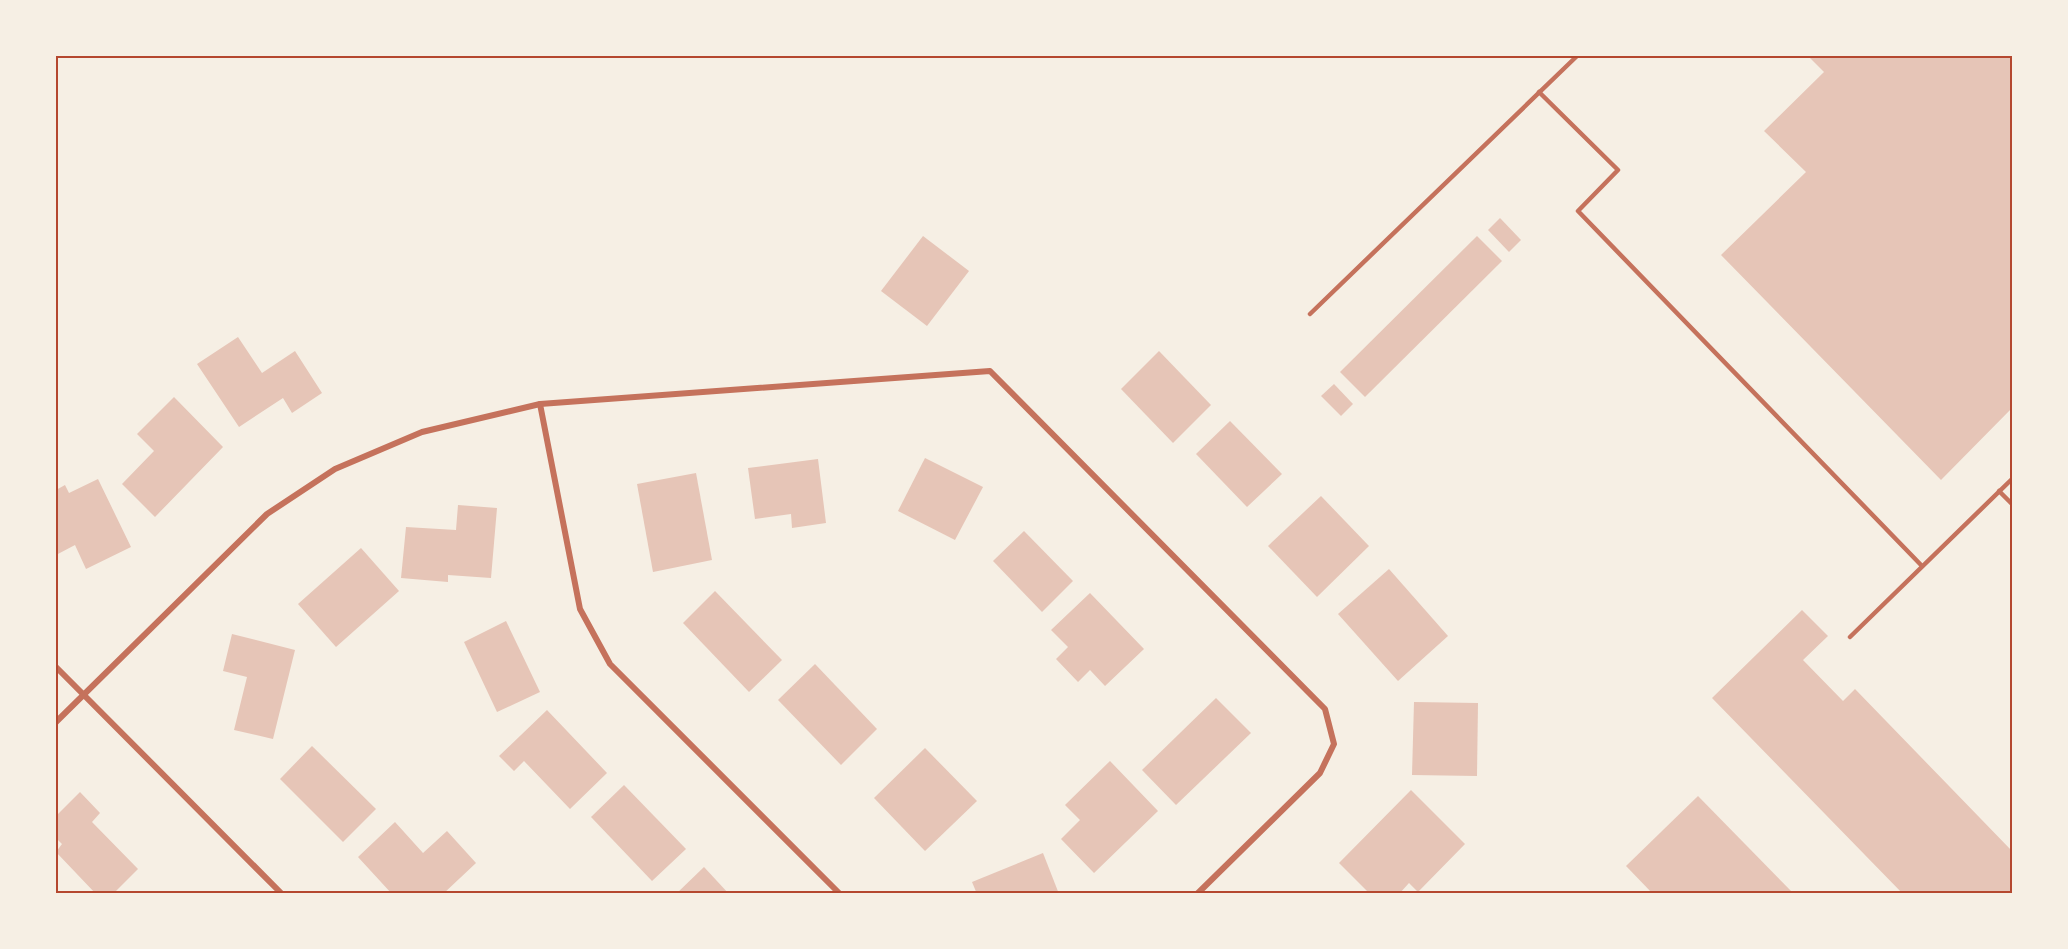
<svg xmlns="http://www.w3.org/2000/svg" width="2068" height="949" font-family="Figtree,sans-serif">
  <rect width="100%" height="100%" fill="#f6efe4"/>
  <!-- building -->
  <g fill="#e6c5b7">
    <path d="M 1808,56 L 2012,56 L 2012,408 L 1941,480 L 1721,255 L 1806,172 L 1764,131 L 1824,72 Z"/>
    <path d="M 1500,218 L 1521,240 L 1509,252 L 1488,230 Z"/>
    <path d="M 923,236 L 969,271 L 927,326 L 881,291 Z"/>
    <path d="M 1477,236 L 1502,261 L 1365,397 L 1340,372 Z"/>
    <path d="M 238,337 L 262,373 L 295,351 L 322,393 L 292,413 L 283,398 L 239,427 L 197,364 Z"/>
    <path d="M 1159,351 L 1211,405 L 1173,443 L 1121,389 Z"/>
    <path d="M 1334,384 L 1353,404 L 1341,416 L 1321,396 Z"/>
    <path d="M 174,397 L 223,447 L 155,517 L 122,484 L 154,451 L 137,434 Z"/>
    <path d="M 1230,421 L 1282,474 L 1247,507 L 1196,454 Z"/>
    <path d="M 925,458 L 983,487 L 955,540 L 898,511 Z"/>
    <path d="M 818,459 L 826,523 L 792,528 L 791,514 L 755,519 L 748,468 Z"/>
    <path d="M 696,473 L 712,560 L 653,572 L 637,484 Z"/>
    <path d="M 98,479 L 131,547 L 86,569 L 75,545 L 56,555 L 56,490 L 65,485 L 69,493 Z"/>
    <path d="M 1321,496 L 1369,546 L 1317,597 L 1268,546 Z"/>
    <path d="M 458,505 L 497,508 L 491,578 L 448,575 L 448,582 L 401,578 L 406,527 L 456,530 Z"/>
    <path d="M 1024,531 L 1073,581 L 1042,612 L 993,561 Z"/>
    <path d="M 361,548 L 399,591 L 336,647 L 298,604 Z"/>
    <path d="M 1389,569 L 1448,636 L 1398,681 L 1338,614 Z"/>
    <path d="M 715,591 L 782,660 L 749,692 L 683,623 Z"/>
    <path d="M 1090,593 L 1144,649 L 1105,686 L 1090,670 L 1078,682 L 1056,659 L 1068,647 L 1051,630 Z"/>
    <path d="M 1802,610 L 1828,636 L 1803,660 L 1843,701 L 1855,689 L 2012,851 L 2012,894 L 1903,894 L 1712,698 Z"/>
    <path d="M 506,621 L 540,692 L 497,712 L 464,642 Z"/>
    <path d="M 232,634 L 295,650 L 273,739 L 234,730 L 247,677 L 223,671 Z"/>
    <path d="M 815,664 L 877,729 L 841,765 L 778,700 Z"/>
    <path d="M 1216,698 L 1251,733 L 1176,805 L 1142,770 Z"/>
    <path d="M 1414,702 L 1478,703 L 1477,776 L 1412,775 Z"/>
    <path d="M 547,710 L 607,773 L 570,809 L 524,761 L 514,771 L 499,756 Z"/>
    <path d="M 312,746 L 376,809 L 343,842 L 280,779 Z"/>
    <path d="M 925,748 L 977,801 L 925,851 L 874,798 Z"/>
    <path d="M 1110,761 L 1158,811 L 1094,873 L 1061,839 L 1080,820 L 1065,805 Z"/>
    <path d="M 624,785 L 686,849 L 652,881 L 591,817 Z"/>
    <path d="M 1411,790 L 1465,844 L 1418,892 L 1409,883 L 1399,894 L 1370,894 L 1339,863 Z"/>
    <path d="M 80,792 L 100,813 L 92,822 L 138,869 L 113,894 L 96,894 L 56,852 L 62,844 L 56,838 L 56,816 Z"/>
    <path d="M 1698,796 L 1794,894 L 1653,894 L 1626,866 Z"/>
    <path d="M 395,822 L 423,853 L 447,831 L 476,863 L 443,894 L 392,894 L 358,857 Z"/>
    <path d="M 1043,853 L 1059,894 L 977,894 L 972,882 Z"/>
    <path d="M 704,867 L 729,894 L 676,894 Z"/>
  </g>
  <g fill="none" stroke-linecap="round" stroke-linejoin="round">
    <!-- service -->
    <g stroke="#c5725c" stroke-width="4.5">
      <path d="M 1539,92 L 1618,170 L 1578,211 L 1922,566"/>
      <path d="M 1310,314 L 1577,56"/>
      <path d="M 1999,491 L 2012,504"/>
      <path d="M 1850,637 L 2012,479"/>
    </g>
    <!-- minor -->
    <g stroke="#c5725c" stroke-width="6">
      <path d="M 540,404 L 580,609 L 610,664 L 840,894"/>
      <path d="M 56,667 L 282,894"/>
      <path d="M 56,722 L 267,514 L 335,469 L 422,432 L 540,404 L 990,371 L 1325,709 L 1334,744 L 1320,773 L 1197,894"/>
    </g>
  </g>
  <!-- border -->
  <rect width="2068" height="949" fill="none" stroke="#f6efe4" stroke-width="114"/>
  <rect x="57" y="57" width="1954" height="835" fill="none" stroke="#b5482f" stroke-width="2"/>
</svg>
